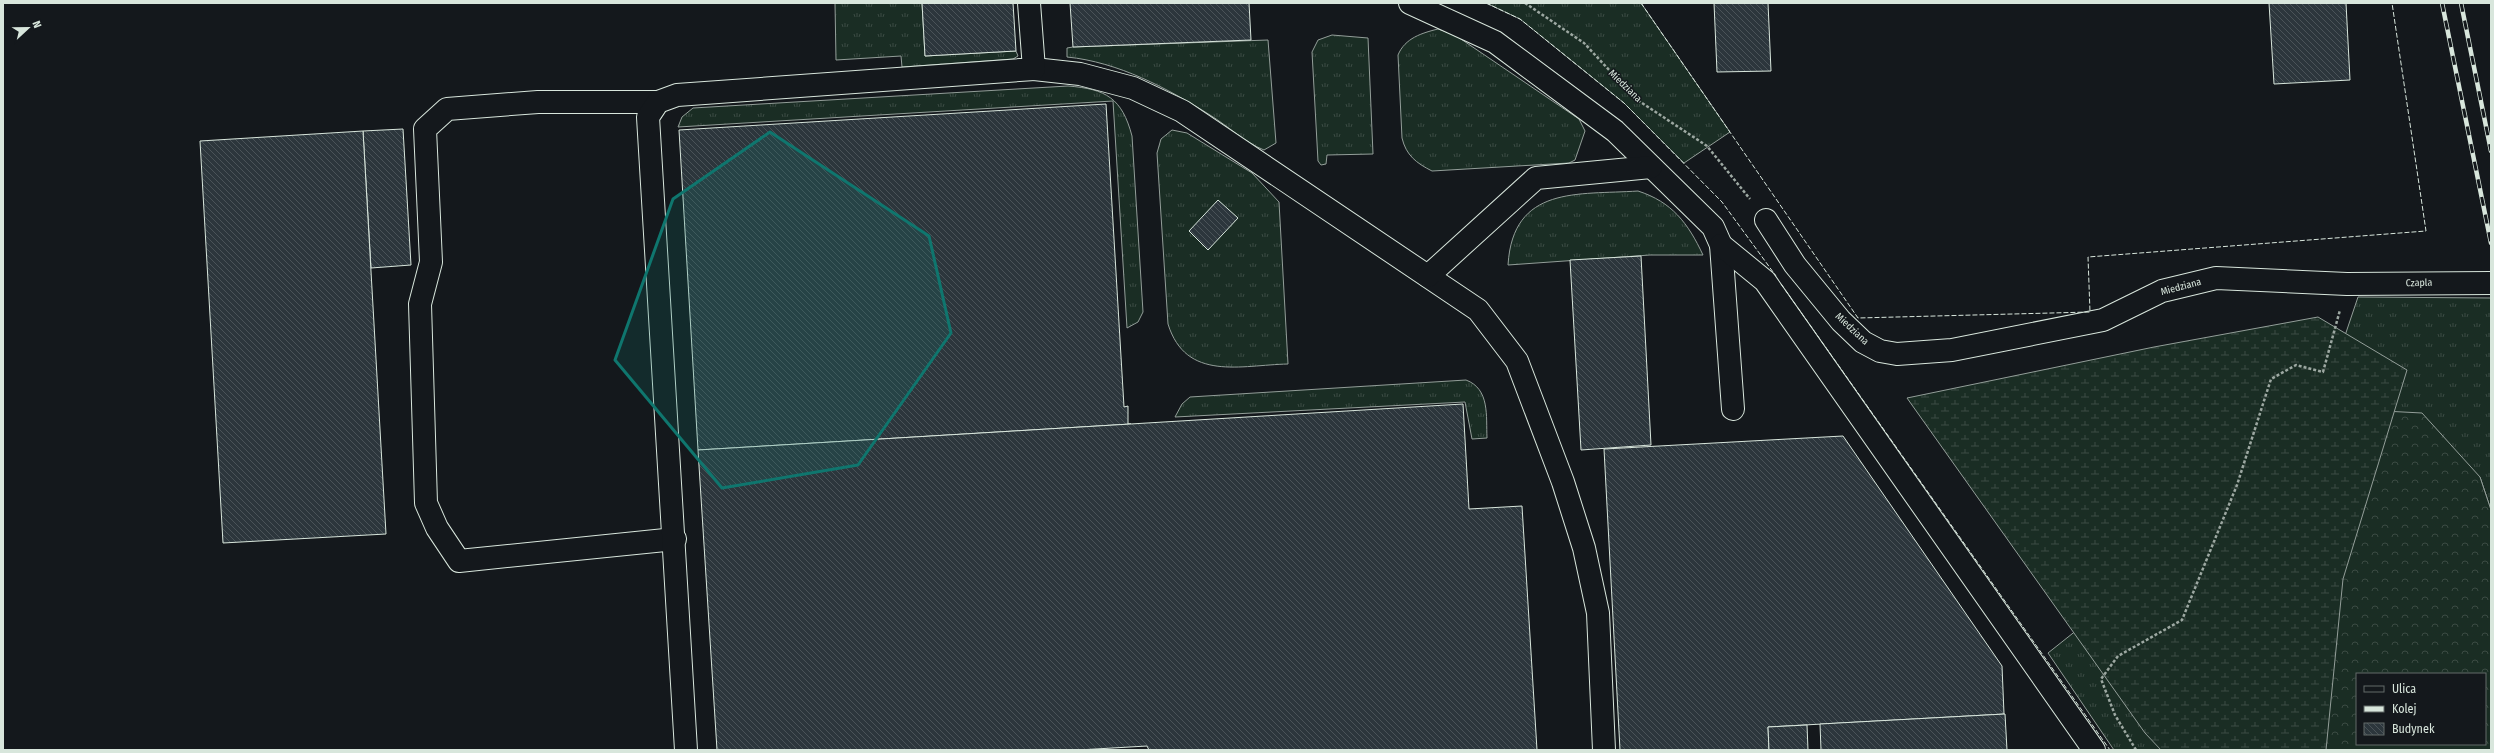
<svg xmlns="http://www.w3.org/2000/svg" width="2494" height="753" font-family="'Fira Sans Condensed',sans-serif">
  <defs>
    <pattern id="grass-tufts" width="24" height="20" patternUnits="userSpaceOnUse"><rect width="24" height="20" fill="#1a2d24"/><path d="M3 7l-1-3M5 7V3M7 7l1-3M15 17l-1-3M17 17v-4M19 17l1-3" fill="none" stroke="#3b4b43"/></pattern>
    <pattern id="forest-crowns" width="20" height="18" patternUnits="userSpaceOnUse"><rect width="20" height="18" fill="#1a2d24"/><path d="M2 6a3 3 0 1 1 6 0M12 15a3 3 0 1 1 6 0" fill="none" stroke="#3b4b43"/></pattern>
    <pattern id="wetland-marsh" width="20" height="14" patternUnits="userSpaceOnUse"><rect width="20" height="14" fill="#1a2d24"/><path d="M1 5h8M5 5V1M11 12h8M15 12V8" fill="none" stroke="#3b4b43"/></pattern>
    <pattern id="building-back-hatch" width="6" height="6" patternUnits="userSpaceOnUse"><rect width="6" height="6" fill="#2c363c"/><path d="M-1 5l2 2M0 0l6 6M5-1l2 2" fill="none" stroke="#4a5358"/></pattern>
  </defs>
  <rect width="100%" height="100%" fill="#14181c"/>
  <!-- grass -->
  <g fill="url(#grass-tufts)" stroke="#939e99">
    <path d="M 835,3 L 922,3 L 925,56 L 1016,51 L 1018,56 L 1013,59 L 902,67 L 901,56 L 836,60 Z"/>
    <path d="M 1486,3 L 1641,3 L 1730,132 L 1684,163 L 1624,103 L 1520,19 Z"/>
    <path d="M 1438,29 L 1455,35 L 1579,119 L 1585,131 L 1575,160 L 1569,163 L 1432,171 C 1416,163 1406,155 1402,138 L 1398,55 C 1405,38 1422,33 1438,29 Z"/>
    <path d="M 1332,35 L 1368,38 L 1373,154 L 1327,155 L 1326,164 L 1321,165 L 1318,161 L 1312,52 L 1318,40 Z"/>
    <path d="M 1268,40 L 1276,143 L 1264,150 C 1244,142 1228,126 1210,115 C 1167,88 1118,62 1067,57 L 1067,48 L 1073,47 Z"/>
    <path d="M 1068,86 C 1106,89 1122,98 1132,136 L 1143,312 L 1138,322 L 1127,328 L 1113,101 L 678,127 L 682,117 L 693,108 Z"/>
    <path d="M 1172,130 L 1187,133 L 1252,173 L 1279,202 L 1288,364 C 1241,365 1186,382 1168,324 L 1157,153 L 1161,139 Z"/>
    <path d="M 1638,191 C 1672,202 1688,223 1703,255 L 1650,255 L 1508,265 C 1513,185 1578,195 1638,191 Z"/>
    <path d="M 2358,297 L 2491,298 L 2491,510 L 2480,477 L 2259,750 L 2114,750 L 2048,653 L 2092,618 L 2331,377 Z"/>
    <path d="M 1466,380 C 1490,389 1486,416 1487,438 L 1472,439 L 1465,402 L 1175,417 L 1182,404 L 1190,397 Z"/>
  </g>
  <!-- forest -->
  <path fill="url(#forest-crowns)" stroke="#939e99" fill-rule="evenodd" d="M 2308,407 L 2422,413 L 2480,477 L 2491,510 L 2491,750 L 2259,750 ZM 2357,674 L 2485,674 L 2485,744 L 2357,744 Z"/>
  <!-- wetland -->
  <path fill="url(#wetland-marsh)" stroke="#939e99" d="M 2318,317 L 2407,370 L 2343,579 L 2326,750 L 2161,750 L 2145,733 L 1907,398 L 2154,347 Z"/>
  <!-- building -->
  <g fill="url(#building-back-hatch)" stroke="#d8e6dc">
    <path d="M 922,3 L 1013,3 L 1016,51 L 925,56 Z"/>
    <path d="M 1070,3 L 1249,3 L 1251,40 L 1073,47 Z"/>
    <path d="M 1714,3 L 1768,3 L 1771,71 L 1717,72 Z"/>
    <path d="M 2269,3 L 2346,3 L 2350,80 L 2274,84 Z"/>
    <path d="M 1106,104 L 1124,407 L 1128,406 L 1128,424 L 1131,424 L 698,450 L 679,130 Z"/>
    <path d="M 403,129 L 411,265 L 371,268 L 363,131 Z"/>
    <path d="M 363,131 L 386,534 L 223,543 L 200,141 Z"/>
    <path d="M 1218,200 L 1238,218 L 1208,250 L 1189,231 Z"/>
    <path d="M 1641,256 L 1651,445 L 1581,450 L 1570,260 Z"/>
    <path d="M 1463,404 L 1469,509 L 1522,506 L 1537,750 L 1149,750 L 1147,746 L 1078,750 L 717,750 L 698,450 Z"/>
    <path d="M 1843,436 L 2002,666 L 2004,714 L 1768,727 L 1769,750 L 1620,750 L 1604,449 Z"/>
    <path d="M 2005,714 L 2007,750 L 1821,750 L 1820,724 Z"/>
    <path d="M 1807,725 L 1808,750 L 1769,750 L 1768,727 Z"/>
  </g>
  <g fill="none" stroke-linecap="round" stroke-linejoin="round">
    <!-- minor casing -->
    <g stroke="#d8e6dc" stroke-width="24">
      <g id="minor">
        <path d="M 1410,3 L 1495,42 L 1615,131 L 1713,227 L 1721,245 L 1733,409"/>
        <path d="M 1034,69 L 1080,74 L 1133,88 L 1182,111 L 1478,310 L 1517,361 L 1563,482 L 1584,548 L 1598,613 L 1604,750"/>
        <path d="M 658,102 L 538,102 L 447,109 L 425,129 L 431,262 L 420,304 L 426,503 L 437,528 L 459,561 L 675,539"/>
        <path d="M 1766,220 L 1795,265 L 1841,321 L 1863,342 L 1880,351 L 1897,354 L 1952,350 L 2103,320 L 2162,291 L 2216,278 L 2347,284 L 2491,283"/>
        <path d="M 1721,245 L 1765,281 L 2094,750"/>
        <path d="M 1428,276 L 1536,178 L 1651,167"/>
        <path d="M 686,750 L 648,117 L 658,102 L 677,95 L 1034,69 L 1029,3"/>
      </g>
    </g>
    <!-- path -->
    <g stroke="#9da8a2" stroke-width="2.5" stroke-dasharray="3 2" stroke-linecap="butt">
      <path d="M 1525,3 L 1584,43 L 1636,99 L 1707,146 L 1750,199"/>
      <path d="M 2136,750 L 2115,715 L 2101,679 L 2118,656 L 2182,620 L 2237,485 L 2271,379 L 2296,365 L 2323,372 L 2340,310"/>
    </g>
    <!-- minor -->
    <use href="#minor" stroke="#14181c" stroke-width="22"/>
    <!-- rail casing -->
    <g stroke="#d8e6dc" stroke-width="4.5">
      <g id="rail">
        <path d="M 2442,3 L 2491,243"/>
        <path d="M 2461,3 L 2491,151"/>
      </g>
    </g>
    <!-- rail -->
    <use href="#rail" stroke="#14181c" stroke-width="3" stroke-dasharray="9" stroke-linecap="butt"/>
    <!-- fence -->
    <g stroke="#d8e6dc" stroke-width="1" stroke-dasharray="5 2" stroke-linecap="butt">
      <path d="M 1486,3 L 1520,19 L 1624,103 L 1722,202 L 1776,276"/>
      <path d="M 1641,3 L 1858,318 L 2090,312 L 2088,257 L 2426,231 L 2392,3"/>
      <path d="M 1781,284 L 2110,750"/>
    </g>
  </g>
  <!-- marked area -->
  <path fill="#0f766e" fill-opacity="0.2" stroke="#0f766e" stroke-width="3" stroke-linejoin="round" d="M 770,132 L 929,236 L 951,333 L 858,465 L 722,488 L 615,360 L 673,199 Z"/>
  <g text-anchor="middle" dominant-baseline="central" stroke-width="3" stroke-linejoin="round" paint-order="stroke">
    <!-- street labels -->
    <g font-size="10" fill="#d8e6dc" stroke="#14181c">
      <text transform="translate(1625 86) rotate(44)">Miedziana</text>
      <text transform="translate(2419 283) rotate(-1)">Czapla</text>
      <text transform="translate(2181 287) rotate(-15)">Miedziana</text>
      <text transform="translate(1852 329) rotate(43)">Miedziana</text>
    </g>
  </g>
  <!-- border -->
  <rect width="2494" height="753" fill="none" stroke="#d8e6dc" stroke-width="8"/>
  <!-- legend -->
  <rect x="2356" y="673" width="130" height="72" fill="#14181c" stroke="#626a69"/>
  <rect x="2364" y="686" width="20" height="6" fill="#14181c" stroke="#626a69"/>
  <text x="2392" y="693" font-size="12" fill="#d8e6dc">Ulica</text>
  <rect x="2364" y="706" width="20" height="6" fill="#d8e6dc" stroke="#626a69"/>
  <text x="2392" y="713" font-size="12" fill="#d8e6dc">Kolej</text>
  <rect x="2364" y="723" width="20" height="12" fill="url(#building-back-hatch)" stroke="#626a69"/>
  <text x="2392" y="733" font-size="12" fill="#d8e6dc">Budynek</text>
  <!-- north arrow -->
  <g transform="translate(28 28) rotate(68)" stroke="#14181c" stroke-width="3" paint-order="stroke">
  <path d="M0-3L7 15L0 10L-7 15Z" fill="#d8e6dc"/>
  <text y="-6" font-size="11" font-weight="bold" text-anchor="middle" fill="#d8e6dc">N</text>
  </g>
</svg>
